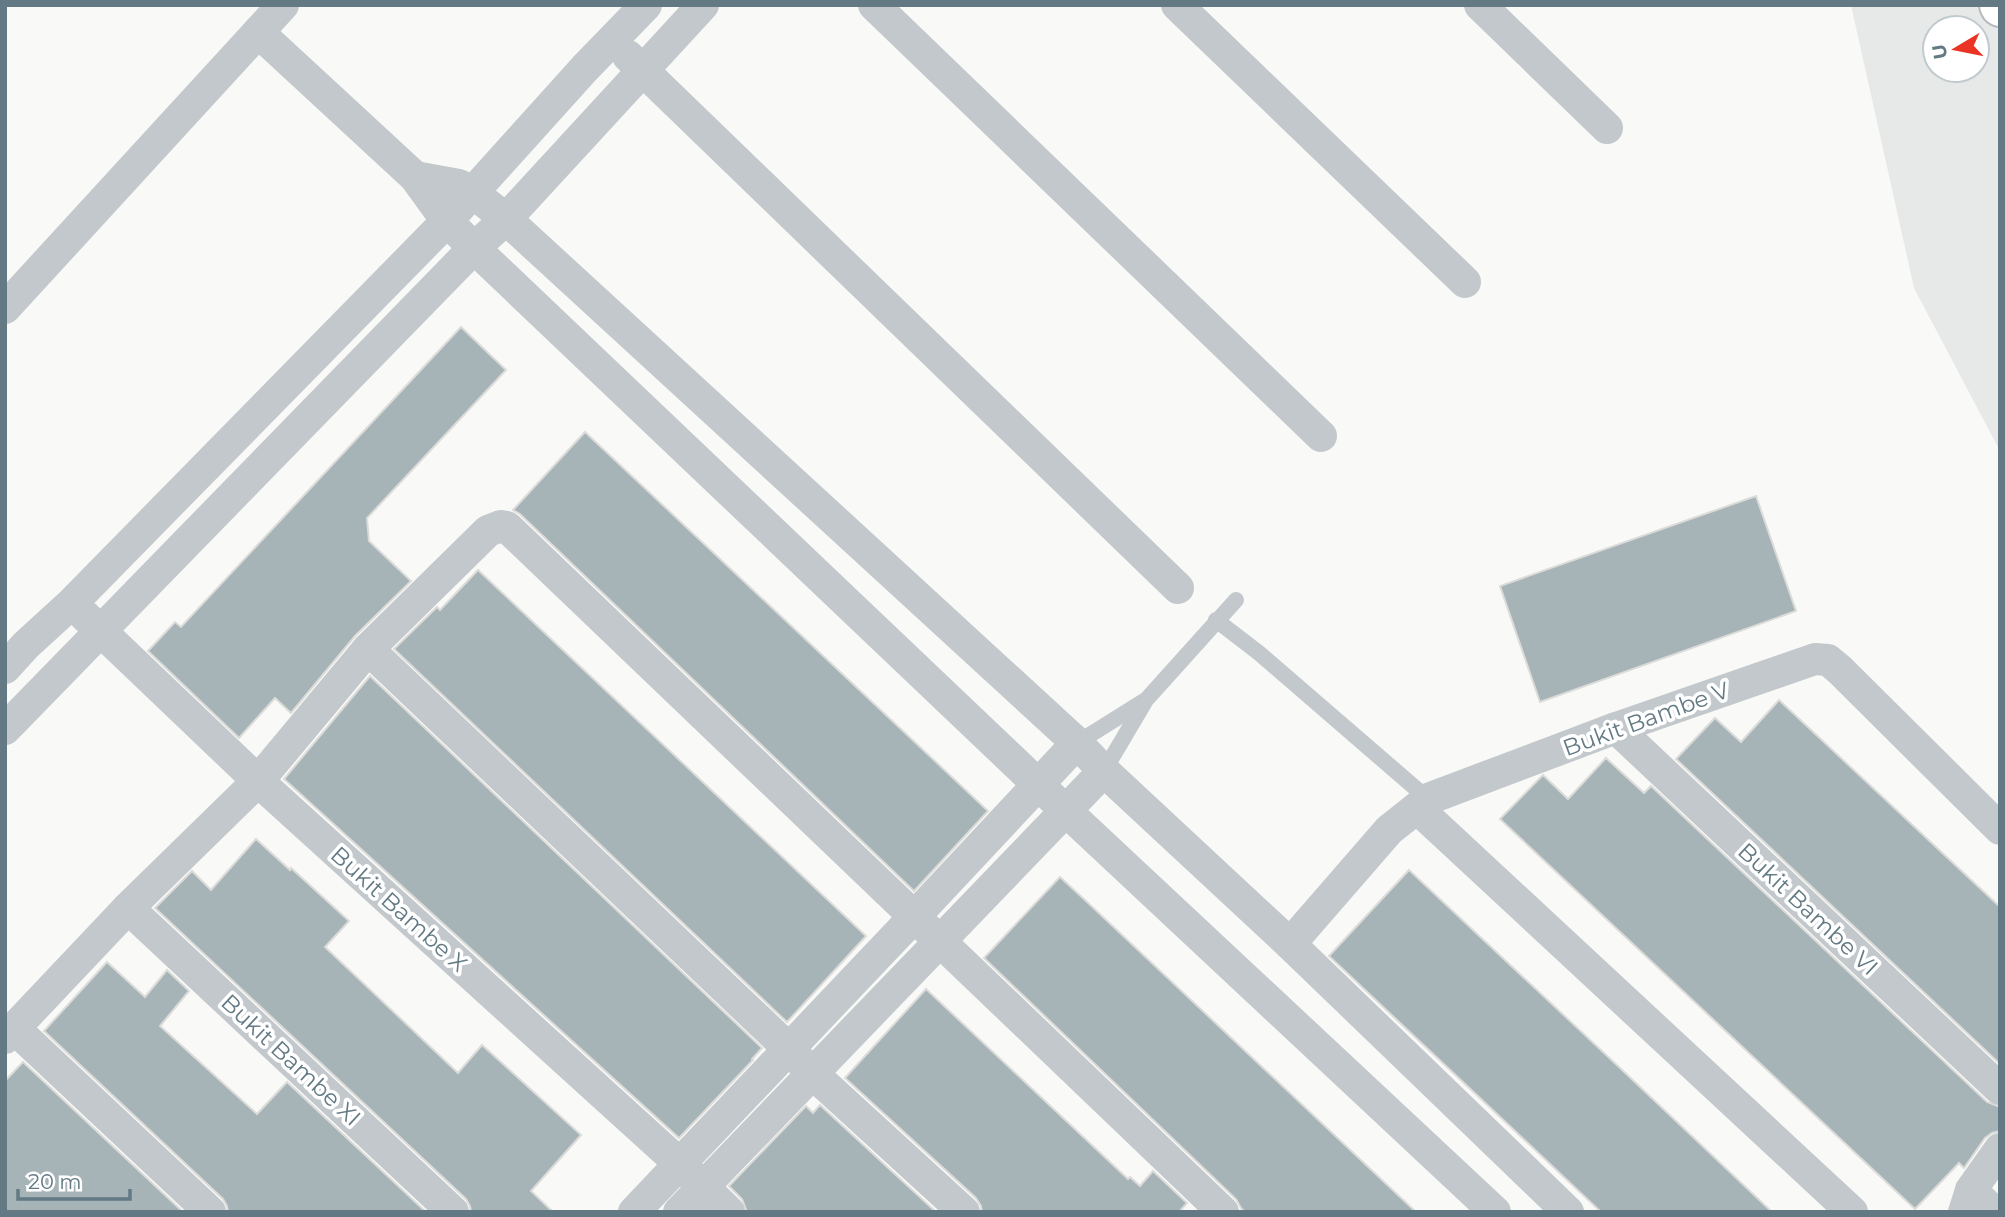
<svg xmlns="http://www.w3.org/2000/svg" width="2005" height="1217" font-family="Montserrat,sans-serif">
  <rect width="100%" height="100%" fill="#f9f9f7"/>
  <!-- built -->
  <path fill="#e7e9e8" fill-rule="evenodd" d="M 1851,5 L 2000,5 L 2000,451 L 1914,288 ZM 1935,28 L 1977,28 L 1977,70 L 1935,70 Z"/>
  <!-- building -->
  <g fill="#a6b3b7" stroke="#dbdbd9" stroke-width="2">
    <path d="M 461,327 L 506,370 L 367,518 L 369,541 L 411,581 L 355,636 L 291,713 L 275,698 L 239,738 L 148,651 L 175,622 L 181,627 Z"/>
    <path d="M 585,432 L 988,811 L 914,891 L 520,514 L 513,510 Z"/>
    <path d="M 1756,496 L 1796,611 L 1540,702 L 1500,586 Z"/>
    <path d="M 478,570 L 866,936 L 787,1022 L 394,649 L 437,607 L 440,610 Z"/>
    <path d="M 370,676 L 762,1048 L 752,1059 L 753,1060 L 679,1138 L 284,779 Z"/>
    <path d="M 1779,700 L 2000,907 L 2000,1064 L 1676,759 L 1715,718 L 1741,742 Z"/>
    <path d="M 1606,758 L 1644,793 L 1651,786 L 1987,1102 L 2000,1107 L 2000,1131 L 1992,1133 L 1985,1138 L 1964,1168 L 1959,1163 L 1915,1209 L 1500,819 L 1543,775 L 1568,799 Z"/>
    <path d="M 256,839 L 290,870 L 291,868 L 349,921 L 325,947 L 458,1073 L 482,1045 L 581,1135 L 531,1191 L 553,1212 L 471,1212 L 470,1206 L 466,1199 L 155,908 L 192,871 L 211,890 Z"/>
    <path d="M 1409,870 L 1620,1068 L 1772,1212 L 1601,1212 L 1514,1130 L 1329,956 Z"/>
    <path d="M 1060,877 L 1086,901 L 1416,1212 L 1245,1212 L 1241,1208 L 1236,1199 L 984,958 Z"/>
    <path d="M 107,962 L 145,997 L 167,970 L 189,991 L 160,1026 L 257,1114 L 287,1082 L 426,1212 L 228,1212 L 227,1206 L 223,1199 L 44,1031 Z"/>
    <path d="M 926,989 L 1128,1179 L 1130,1177 L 1140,1186 L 1153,1171 L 1187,1203 L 1179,1212 L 982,1212 L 981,1206 L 976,1198 L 845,1078 Z"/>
    <path d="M 23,1062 L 183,1212 L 5,1212 L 5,1081 Z"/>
    <path d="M 820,1105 L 936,1212 L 747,1212 L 742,1199 L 729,1186 L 806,1106 L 813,1113 Z"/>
  </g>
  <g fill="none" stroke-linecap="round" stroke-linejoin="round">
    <!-- highway casing -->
    <g stroke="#b5bbbe" stroke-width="42">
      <path id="highway" d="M 1999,5 L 2000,7"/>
    </g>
    <!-- lane -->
    <g stroke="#c2c8cb" stroke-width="16">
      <path d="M 1216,620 L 1259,653 L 1428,799"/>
      <path d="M 1077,743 L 1144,701"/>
      <path d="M 1104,771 L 1146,700 L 1236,600"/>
    </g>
    <!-- street -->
    <g stroke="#c2c8cb" stroke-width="32">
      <path d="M 874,5 L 1321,436"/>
      <path d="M 1177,5 L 1465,282"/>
      <path d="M 1480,5 L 1607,128"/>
      <path d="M 258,32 L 415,177 L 447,221 L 474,248 L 1066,811 L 1495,1212"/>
      <path d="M 628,56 L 1178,588"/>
      <path d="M 415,177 L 459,185 L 472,192 L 506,219 L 1077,743 L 1104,771 L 1290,944 L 1568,1212"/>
      <path d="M 5,308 L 283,5"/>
      <path d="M 85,616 L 258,781 L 680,1164 L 729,1212"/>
      <path d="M 368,649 L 789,1049 L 812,1073 L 964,1212"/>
      <path d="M 5,668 L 26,645 L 72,603 L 447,221 L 585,68 L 646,5"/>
      <path d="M 1616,728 L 2000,1089"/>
      <path d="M 5,729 L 474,248 L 506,219 L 703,5"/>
      <path d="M 1417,808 L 1852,1212"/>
      <path d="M 128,908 L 453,1212"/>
      <path d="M 1290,944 L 1389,830 L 1428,799 L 1616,728 L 1815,659 L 1828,660 L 1840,670 L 2000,829"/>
      <path d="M 14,1028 L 210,1212"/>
      <path d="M 5,1038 L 128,908 L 258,781 L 368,649 L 488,531 L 501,526 L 507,527 L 1223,1212"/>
      <path d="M 1971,1190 L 1994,1212"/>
      <path d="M 634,1212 L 915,916 L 1077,743"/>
      <path d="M 679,1212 L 1104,771"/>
      <path d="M 1964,1212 L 1971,1190 L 2000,1149"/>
    </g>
    <!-- highway -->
    <use href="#highway" stroke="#fff" stroke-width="38"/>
  </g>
  <g text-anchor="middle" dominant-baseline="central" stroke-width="7" stroke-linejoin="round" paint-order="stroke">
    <!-- street labels -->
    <g font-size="23" fill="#637a84" stroke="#fff">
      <text transform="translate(1646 719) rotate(-20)">Bukit Bambe V</text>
      <text transform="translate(399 909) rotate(42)">Bukit Bambe X</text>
      <text transform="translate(1808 909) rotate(43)">Bukit Bambe VI</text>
      <text transform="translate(291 1060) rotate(43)">Bukit Bambe XI</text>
    </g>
  </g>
  <!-- border -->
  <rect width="2005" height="1217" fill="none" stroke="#637a84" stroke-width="14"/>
  <!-- north arrow -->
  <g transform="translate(1956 49) rotate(260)"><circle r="33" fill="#ffffff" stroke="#c1cace" stroke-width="2"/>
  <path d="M0-5L12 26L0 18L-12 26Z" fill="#ec3424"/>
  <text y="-10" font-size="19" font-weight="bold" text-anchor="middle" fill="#637a84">U</text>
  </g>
  <!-- scale -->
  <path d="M18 1189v10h112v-10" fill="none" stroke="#637a84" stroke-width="3.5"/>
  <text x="28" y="1189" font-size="21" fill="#637a84" stroke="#ffffff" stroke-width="5" paint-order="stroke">20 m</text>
</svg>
